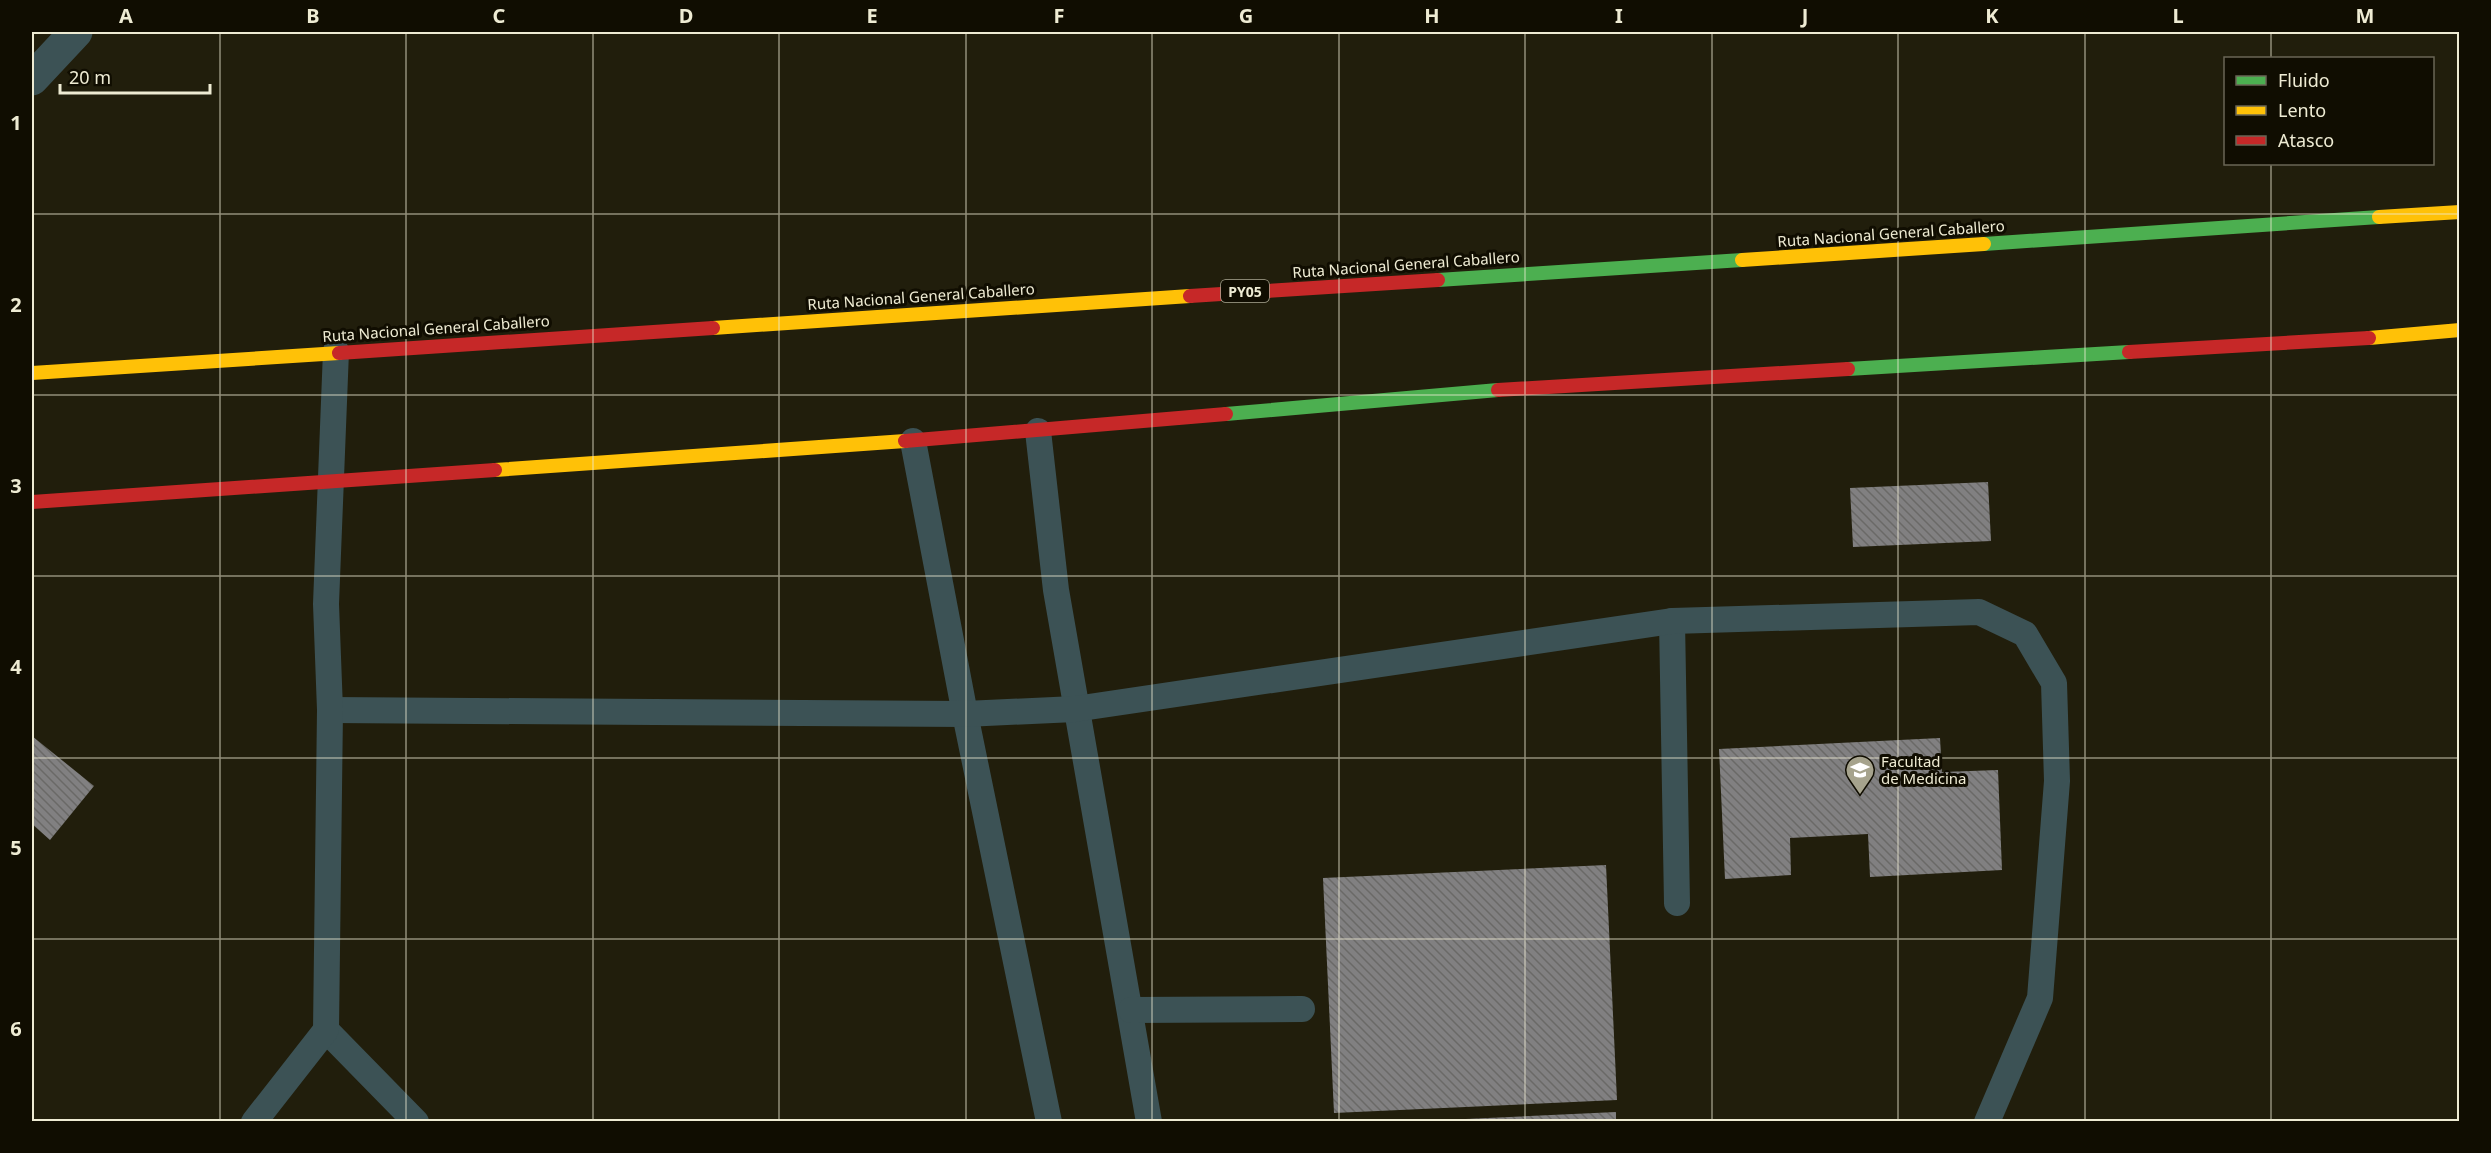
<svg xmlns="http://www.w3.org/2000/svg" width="2491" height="1153" font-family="'Noto Sans',sans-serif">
  <defs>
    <pattern id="building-back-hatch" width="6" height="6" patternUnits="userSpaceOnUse" patternTransform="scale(1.5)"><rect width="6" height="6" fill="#818081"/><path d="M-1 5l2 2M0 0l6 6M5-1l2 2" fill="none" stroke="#6a6967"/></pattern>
  </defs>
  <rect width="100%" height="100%" fill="#211e0c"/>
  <!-- building -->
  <g fill="url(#building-back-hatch)">
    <path d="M 1988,482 L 1991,541 L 1853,547 L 1850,488 Z"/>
    <path d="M 32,736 L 94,786 L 50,840 L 32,824 Z"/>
    <path d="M 1940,738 L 1942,772 L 1998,770 L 2002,870 L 1870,877 L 1868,834 L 1790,838 L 1791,875 L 1725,879 L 1719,749 Z"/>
    <path d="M 1606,865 L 1617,1100 L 1334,1113 L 1323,878 Z"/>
    <path d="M 1616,1112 L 1616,1122 L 1444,1122 L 1444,1120 Z"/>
  </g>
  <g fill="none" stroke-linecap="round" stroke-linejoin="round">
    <!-- lane -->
    <g stroke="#3c5255" stroke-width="26">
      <path d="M 1038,431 L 1056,590 L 1149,1122"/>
      <path d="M 913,441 L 965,714 L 1049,1122"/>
      <path d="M 1672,621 L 1677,903"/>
      <path d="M 330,710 L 965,714 L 1075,709 L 1672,621 L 1979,612 L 2025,634 L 2054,683 L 2057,781 L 2040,998 L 1987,1122"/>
      <path d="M 1131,1010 L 1302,1009"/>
      <path d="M 326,1030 L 416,1122"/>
      <path d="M 254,1122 L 326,1030 L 330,710 L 326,604 L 336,351"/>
    </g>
    <!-- street -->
    <path stroke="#3c5255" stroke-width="33" d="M 32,79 L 76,32"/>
    <!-- fast -->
    <g stroke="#4caf50" stroke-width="14">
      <path d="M 1984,244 L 2379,217"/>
      <path d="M 1438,280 L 1742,260"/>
      <path d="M 1848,369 L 2129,352"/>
      <path d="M 1226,414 L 1498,390"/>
    </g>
    <!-- slow -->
    <g stroke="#ffc107" stroke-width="14">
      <path d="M 2379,217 L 2460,212"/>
      <path d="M 1742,260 L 1984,244"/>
      <path d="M 713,328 L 1190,296"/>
      <path d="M 2369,338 L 2460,330"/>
      <path d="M 32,373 L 339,353"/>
      <path d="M 495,470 L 905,441"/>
    </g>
    <!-- jam -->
    <g stroke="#c62828" stroke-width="14">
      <path d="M 1190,296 L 1438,280"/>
      <path d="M 2129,352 L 2369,338"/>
      <path d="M 339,353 L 713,328"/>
      <path d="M 1498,390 L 1848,369"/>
      <path d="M 905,441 L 1226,414"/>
      <path d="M 32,502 L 495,470"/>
    </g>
  </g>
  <!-- grid -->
  <path fill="none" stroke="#eeebd3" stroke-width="1.5" stroke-opacity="0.55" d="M 220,32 L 220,1122M 406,32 L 406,1122M 593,32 L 593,1122M 779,32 L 779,1122M 966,32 L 966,1122M 1152,32 L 1152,1122M 1339,32 L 1339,1122M 1525,32 L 1525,1122M 1712,32 L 1712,1122M 1898,32 L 1898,1122M 2085,32 L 2085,1122M 2271,32 L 2271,58M 2271,164 L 2271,1122M 32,214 L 2460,214M 32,395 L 2460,395M 32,576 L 2460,576M 32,758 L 2460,758M 32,939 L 2460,939"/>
  <!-- icons -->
  <defs>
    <g id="university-pin" transform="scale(1.5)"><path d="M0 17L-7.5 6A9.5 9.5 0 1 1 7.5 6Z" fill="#a6a38d" stroke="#100d01"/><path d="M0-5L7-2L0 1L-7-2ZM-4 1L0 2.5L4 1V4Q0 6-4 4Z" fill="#fff"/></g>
  </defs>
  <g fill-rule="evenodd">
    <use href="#university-pin" x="1860" y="770"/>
  </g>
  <g text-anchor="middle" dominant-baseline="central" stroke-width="6" stroke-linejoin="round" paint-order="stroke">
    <!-- shield labels -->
    <rect fill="#100d01" stroke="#aba894" stroke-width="1.5" x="1221" y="280" width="48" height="22" rx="4.5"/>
    <g font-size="14" font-weight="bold" fill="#eeebd3">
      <text x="1245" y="291">PY05</text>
    </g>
    <!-- street labels -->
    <g font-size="15" fill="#eeebd3" stroke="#100d01">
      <text transform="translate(1891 233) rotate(-4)">Ruta Nacional General Caballero</text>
      <text transform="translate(1406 264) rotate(-4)">Ruta Nacional General Caballero</text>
      <text transform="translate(921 296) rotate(-4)">Ruta Nacional General Caballero</text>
      <text transform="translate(436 328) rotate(-4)">Ruta Nacional General Caballero</text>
    </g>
    <!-- poi labels -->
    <g font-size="15" fill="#eeebd3" stroke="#100d01" text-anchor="start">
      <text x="1881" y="761">Facultad<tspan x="1881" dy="17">de Medicina</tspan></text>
    </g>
  </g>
  <!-- border -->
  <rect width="2491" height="1153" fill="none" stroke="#100d01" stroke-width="66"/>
  <!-- legend -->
  <rect x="2224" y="57" width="210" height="108" fill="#100d01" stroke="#696655" stroke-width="1.5"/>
  <rect x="2236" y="76" width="30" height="9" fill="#4caf50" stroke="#696655" stroke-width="1.5"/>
  <text x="2278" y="87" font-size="18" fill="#eeebd3">Fluido</text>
  <rect x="2236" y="106" width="30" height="9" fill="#ffc107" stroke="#696655" stroke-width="1.5"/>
  <text x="2278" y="117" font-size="18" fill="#eeebd3">Lento</text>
  <rect x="2236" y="136" width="30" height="9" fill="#c62828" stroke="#696655" stroke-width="1.5"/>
  <text x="2278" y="147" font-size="18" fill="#eeebd3">Atasco</text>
  <!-- scale -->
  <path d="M60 84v9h150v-9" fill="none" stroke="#eeebd3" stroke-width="3"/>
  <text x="69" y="84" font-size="18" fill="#eeebd3" stroke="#100d01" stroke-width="4.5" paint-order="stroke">20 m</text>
  <rect x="33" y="33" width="2425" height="1087" fill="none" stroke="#eeebd3" stroke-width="2"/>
  <g font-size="20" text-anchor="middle" font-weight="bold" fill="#eeebd3">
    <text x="126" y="23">A</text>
    <text x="313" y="23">B</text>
    <text x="499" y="23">C</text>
    <text x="686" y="23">D</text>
    <text x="872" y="23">E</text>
    <text x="1059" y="23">F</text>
    <text x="1246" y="23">G</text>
    <text x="1432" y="23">H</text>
    <text x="1619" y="23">I</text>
    <text x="1805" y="23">J</text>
    <text x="1992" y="23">K</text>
    <text x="2178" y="23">L</text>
    <text x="2365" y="23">M</text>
    <text x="16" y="130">1</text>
    <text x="16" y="312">2</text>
    <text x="16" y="493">3</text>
    <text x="16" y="674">4</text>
    <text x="16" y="855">5</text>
    <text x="16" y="1036">6</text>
  </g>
</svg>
